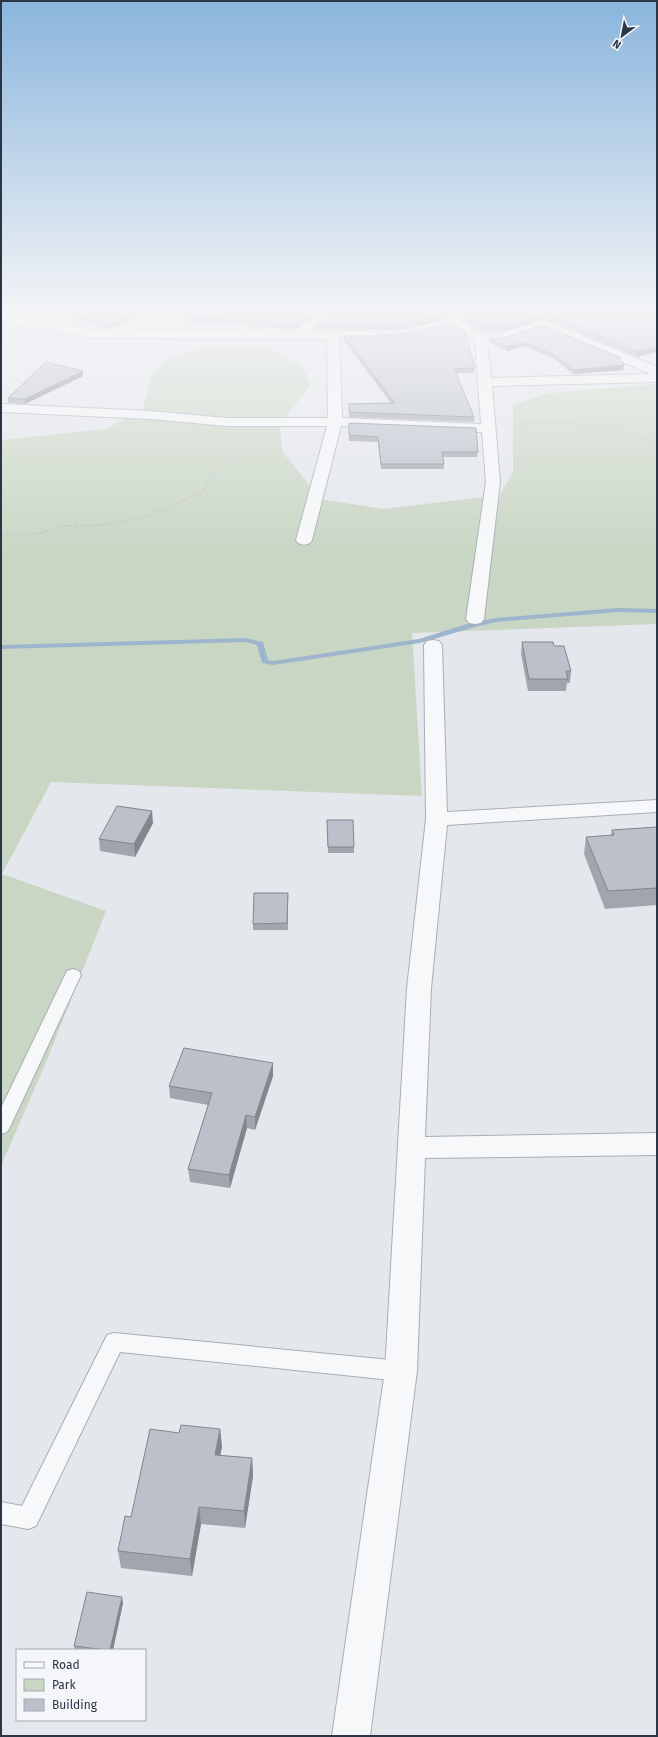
<svg xmlns="http://www.w3.org/2000/svg" width="658" height="1737" font-family="'Fira Sans',sans-serif">
  <rect width="100%" height="100%" fill="#e4e7ec"/>
  <!-- green -->
  <path fill="#c9d6c4" d="M 215,346 L 268,348 L 301,365 L 311,384 L 280,425 L 282,451 L 320,499 L 383,509 L 500,495 L 513,471 L 513,405 L 549,393 L 657,384 L 657,624 L 412,633 L 422,796 L 51,782 L 2,874 L 106,911 L 47,1060 L 1,1166 L 1,440 L 105,429 L 142,411 L 153,373 L 172,356 Z"/>
  <g fill="none" stroke-linecap="round" stroke-linejoin="round">
    <!-- stream -->
    <path fill="#9eb6cd" fill-rule="evenodd" d="M 618,608 L 657,609 L 657,613 L 618,612 L 496,622 L 475,627 L 420,643 L 273,665 L 262,663 L 257,645 L 246,642 L 1,649 L 1,645 L 246,638 L 263,642 L 268,660 L 273,661 L 419,639 L 470,623 L 496,618 Z"/>
    <!-- service casing -->
    <g stroke="#a8aeb7" stroke-width="2">
      <g id="service">
        <path d="M 73,969 L 79,971 L 81,975 L 10,1127 L 7,1132 L 1,1134 L 1,1108 L 65,975 L 67,971 Z"/>
        <path d="M 114,1333 L 401,1361 L 409,1364 L 412,1371 L 409,1378 L 401,1381 L 120,1352 L 36,1526 L 28,1529 L 1,1524 L 1,1502 L 22,1506 L 107,1335 Z"/>
      </g>
    </g>
    <!-- minor casing -->
    <g stroke="#a8aeb7" stroke-width="2">
      <g id="minor">
        <path d="M 156,311 L 172,311 L 170,313 L 132,331 L 292,332 L 325,311 L 339,311 L 309,332 L 373,332 L 377,333 L 379,336 L 377,339 L 373,340 L 339,339 L 342,418 L 481,424 L 475,340 L 451,325 L 417,336 L 413,335 L 411,332 L 413,329 L 448,318 L 459,311 L 473,311 L 460,321 C 467,325 475,331 482,334 C 502,341 530,317 547,321 L 657,367 L 657,382 L 492,386 L 500,482 L 484,619 L 481,623 L 475,624 L 469,623 L 466,619 L 486,482 L 482,432 L 341,426 L 312,540 L 310,543 L 304,545 L 298,543 L 296,540 L 327,426 L 226,426 L 151,419 L 1,412 L 1,404 L 151,411 L 226,418 L 328,418 L 327,339 L 94,338 L 1,323 L 1,315 L 94,330 L 115,331 L 117,328 ZM 542,328 L 651,374 L 491,378 L 487,341 L 503,341 Z"/>
        <path d="M 433,640 L 439,641 L 442,645 L 447,812 L 657,800 L 657,812 L 447,825 L 431,988 L 425,1137 L 657,1133 L 657,1155 L 425,1158 L 417,1371 L 370,1736 L 332,1736 L 385,1371 L 407,988 L 426,819 L 424,645 L 427,641 Z"/>
      </g>
    </g>
    <!-- path-far1 -->
    <g stroke="#c2c5cb" stroke-width="1.5" stroke-dasharray="2 2" stroke-linecap="butt">
      <path d="M 511,425 C 562,419 609,424 657,444"/>
      <path d="M 211,480 L 243,441"/>
    </g>
    <!-- path -->
    <path stroke="#c2c5cb" stroke-width="2" stroke-dasharray="2.5 2.5" stroke-linecap="butt" d="M 1,536 L 40,533 L 63,526 L 101,525 L 150,516 L 201,492 L 212,479"/>
    <!-- service -->
    <use href="#service" fill="#f7f8fa" fill-rule="evenodd"/>
    <!-- minor -->
    <use href="#minor" fill="#f7f8fa" fill-rule="evenodd"/>
  </g>
  <!-- wall -->
  <g fill="#a1a5ae">
    <path d="M 148,311 L 109,329 L 69,319 L 68,314 Z"/>
    <path d="M 322,311 L 294,329 L 186,322 L 185,317 Z"/>
    <path d="M 468,311 L 657,313 L 657,352 L 637,357 L 544,319 L 502,332 L 483,332 L 463,320 L 463,314 Z"/>
    <path d="M 432,323 L 404,329 L 381,330 L 314,330 L 314,325 Z"/>
    <path d="M 542,325 L 624,365 L 623,370 L 573,374 L 553,358 L 524,346 L 507,351 L 489,342 L 489,338 L 504,338 Z"/>
    <path d="M 410,333 L 475,368 L 474,373 L 456,373 L 474,417 L 474,422 L 349,417 L 349,404 L 391,403 L 344,341 L 344,336 L 382,336 Z"/>
    <path d="M 83,371 L 83,376 L 25,404 L 8,403 L 8,398 Z"/>
    <path d="M 349,423 L 478,452 L 477,457 L 443,457 L 444,464 L 444,469 L 381,469 L 378,442 L 349,441 Z"/>
    <path d="M 522,642 L 571,671 L 570,683 L 567,683 L 566,691 L 528,691 L 521,654 Z"/>
    <path d="M 327,820 L 354,847 L 354,853 L 328,853 Z"/>
    <path d="M 153,823 L 135,857 L 100,851 L 99,839 Z"/>
    <path d="M 657,827 L 657,905 L 605,909 L 584,854 L 586,837 L 611,835 L 612,830 Z"/>
    <path d="M 288,893 L 288,930 L 253,930 L 253,924 Z"/>
    <path d="M 273,1076 L 255,1130 L 247,1128 L 230,1188 L 190,1182 L 188,1169 L 208,1105 L 170,1098 L 169,1086 Z"/>
    <path d="M 220,1429 L 222,1447 L 220,1455 L 252,1458 L 253,1476 L 245,1528 L 201,1524 L 192,1576 L 121,1568 L 118,1551 L 131,1517 L 179,1433 Z"/>
    <path d="M 123,1603 L 113,1650 L 75,1650 L 74,1646 Z"/>
  </g>
  <!-- shaded-wall -->
  <g fill="#83868d">
    <path d="M 137,311 L 148,311 L 109,329 L 109,324 Z"/>
    <path d="M 314,311 L 322,311 L 294,329 L 294,324 Z"/>
    <path d="M 445,311 L 456,311 L 432,323 L 404,329 L 381,330 L 381,325 Z"/>
    <path d="M 544,313 L 544,319 L 502,332 L 502,326 Z"/>
    <path d="M 524,342 L 524,346 L 507,351 L 507,346 Z"/>
    <path d="M 657,347 L 657,352 L 637,357 L 637,351 Z"/>
    <path d="M 624,365 L 623,370 L 573,374 L 573,370 Z"/>
    <path d="M 83,371 L 83,376 L 25,404 L 25,399 Z"/>
    <path d="M 152,811 L 153,823 L 135,857 L 134,844 Z"/>
    <path d="M 273,1063 L 273,1076 L 255,1130 L 255,1117 Z"/>
    <path d="M 246,1115 L 247,1128 L 230,1188 L 229,1175 Z"/>
    <path d="M 220,1429 L 222,1447 L 217,1472 L 215,1455 Z"/>
    <path d="M 252,1458 L 253,1476 L 245,1528 L 244,1511 Z"/>
    <path d="M 199,1507 L 201,1524 L 192,1576 L 190,1559 Z"/>
    <path d="M 122,1597 L 123,1603 L 113,1650 L 110,1650 Z"/>
  </g>
  <!-- building -->
  <g fill="#bbc0ca" stroke="#83868d">
    <path d="M 76,311 L 137,311 L 109,324 L 68,314 Z"/>
    <path d="M 191,311 L 314,311 L 294,324 L 185,317 Z"/>
    <path d="M 334,311 L 445,311 L 432,317 L 404,323 L 381,325 L 314,325 Z"/>
    <path d="M 468,311 L 647,311 L 657,313 L 657,347 L 637,351 L 544,313 L 502,326 L 484,327 L 463,314 Z"/>
    <path d="M 450,322 L 464,330 L 475,368 L 454,369 L 474,417 L 349,412 L 349,404 L 395,403 L 344,336 L 382,336 L 410,333 Z"/>
    <path d="M 542,325 L 619,357 L 624,365 L 573,370 L 553,354 L 524,342 L 507,346 L 489,338 L 504,338 Z"/>
    <path d="M 46,362 L 83,371 L 25,399 L 8,398 Z"/>
    <path d="M 349,423 L 476,428 L 478,452 L 442,452 L 444,464 L 381,464 L 378,437 L 349,435 Z"/>
    <path d="M 522,642 L 553,642 L 554,646 L 564,646 L 571,671 L 566,671 L 568,679 L 529,679 Z"/>
    <path d="M 117,806 L 152,811 L 134,844 L 99,839 Z"/>
    <path d="M 327,820 L 353,820 L 354,847 L 328,847 Z"/>
    <path d="M 657,827 L 657,888 L 608,891 L 586,837 L 614,835 L 612,830 Z"/>
    <path d="M 254,893 L 288,893 L 287,923 L 253,924 Z"/>
    <path d="M 184,1048 L 273,1063 L 255,1117 L 246,1115 L 229,1175 L 188,1169 L 212,1093 L 169,1086 Z"/>
    <path d="M 181,1425 L 220,1429 L 215,1455 L 252,1458 L 244,1511 L 199,1507 L 190,1559 L 118,1551 L 125,1516 L 131,1517 L 150,1429 L 179,1433 Z"/>
    <path d="M 87,1592 L 122,1597 L 110,1650 L 106,1650 L 74,1646 Z"/>
  </g>
  <!-- sky -->
  <linearGradient id="sky" x2="0" y2="1"><stop stop-color="#8ab5dd"/><stop offset="0.56" stop-color="#f3f4f6"/><stop offset="1" stop-color="#f3f4f6" stop-opacity="0"/></linearGradient>
  <rect width="658" height="554" fill="url(#sky)"/>
  <!-- border -->
  <rect width="658" height="1737" fill="none" stroke="#2a3545" stroke-width="4"/>
  <!-- legend -->
  <rect x="16" y="1649" width="130" height="72" fill="#f4f6f9" stroke="#a3a9b1"/>
  <rect x="24" y="1662" width="20" height="6" fill="#f7f8fa" stroke="#a3a9b1"/>
  <text x="52" y="1669" font-size="12" fill="#2a3545">Road</text>
  <rect x="24" y="1679" width="20" height="12" fill="#c9d6c4" stroke="#a3a9b1"/>
  <text x="52" y="1689" font-size="12" fill="#2a3545">Park</text>
  <rect x="24" y="1699" width="20" height="12" fill="#bbc0ca" stroke="#a3a9b1"/>
  <text x="52" y="1709" font-size="12" fill="#2a3545">Building</text>
  <!-- north arrow -->
  <g transform="translate(622 36) rotate(212)" stroke="#f4f6f9" stroke-width="3" paint-order="stroke">
  <path d="M0-3L7 15L0 10L-7 15Z" fill="#2a3545"/>
  <text y="-6" font-size="11" font-weight="bold" text-anchor="middle" fill="#2a3545">N</text>
  </g>
</svg>
